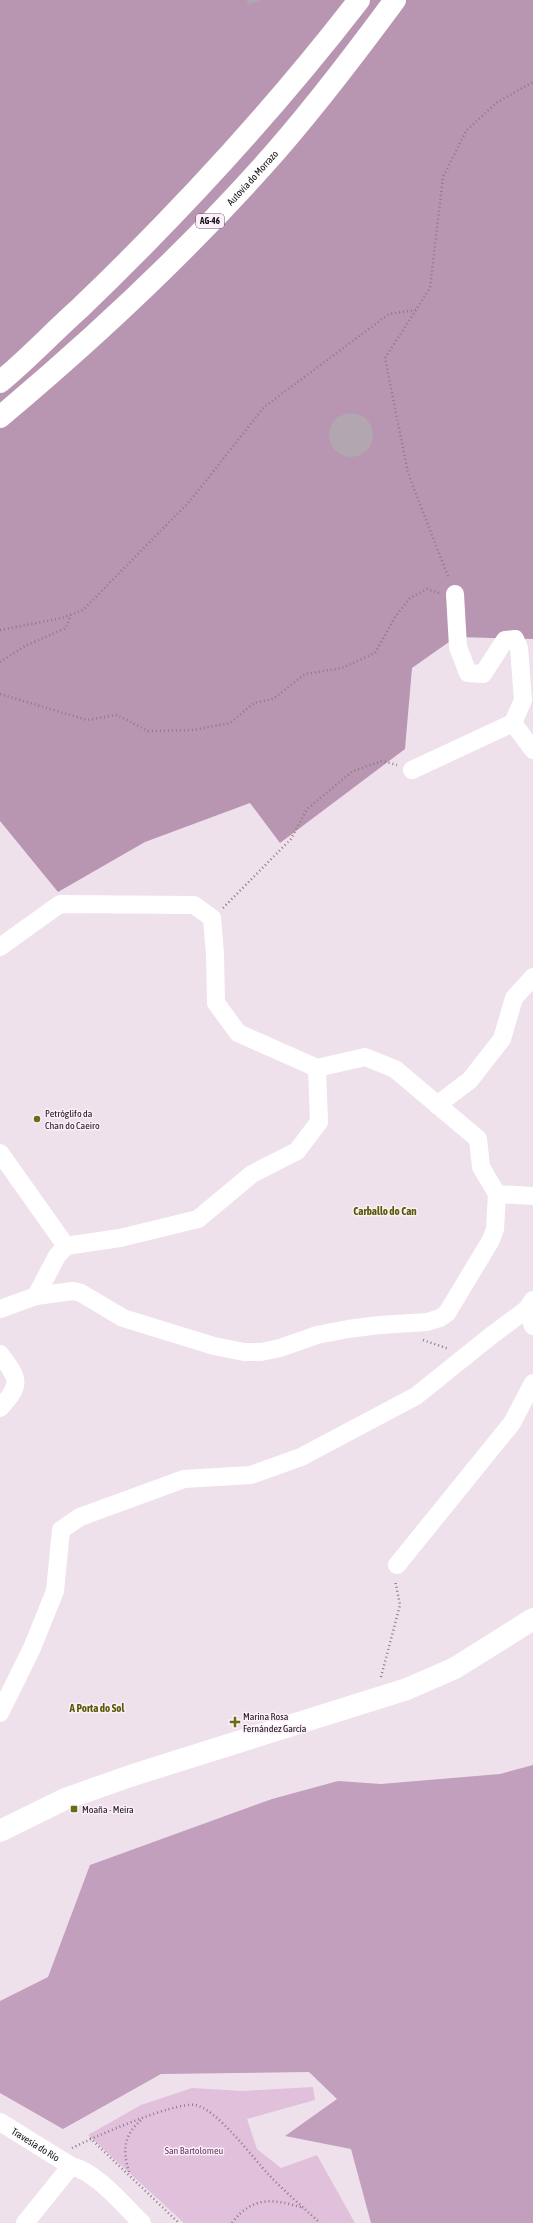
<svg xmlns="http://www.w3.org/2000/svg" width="533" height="2223" font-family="'Asap Condensed',sans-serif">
  <rect width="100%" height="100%" fill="#efe1ec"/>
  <!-- green -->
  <path fill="#e1c0db" d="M 313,2087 L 315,2100 L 247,2119 L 257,2149 L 281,2168 L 317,2155 L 355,2223 L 184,2223 L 88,2135 L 141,2105 L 192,2088 L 242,2091 Z"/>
  <!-- forest -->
  <path fill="#b896b2" d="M 0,0 L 533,0 L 533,639 L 456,637 L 412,668 L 405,749 L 280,843 L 250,803 L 145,842 L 58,892 L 0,821 Z"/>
  <!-- water -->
  <path fill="#c29fbc" d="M 533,1765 L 533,2223 L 371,2223 L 351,2149 L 285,2136 L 337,2099 L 309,2072 L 161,2074 L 63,2129 L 0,2093 L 0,2001 L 48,1977 L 90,1865 L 272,1799 L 338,1781 L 381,1784 L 500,1774 Z"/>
  <!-- building -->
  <g fill="#b2a6b0">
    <path d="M 247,0 L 261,0 L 248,5 Z"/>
    <circle cx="351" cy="435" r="22"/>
  </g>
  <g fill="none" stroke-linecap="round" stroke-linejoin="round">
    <!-- path -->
    <g stroke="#867d84" stroke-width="2.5" stroke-dasharray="1 3" stroke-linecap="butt">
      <path d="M 416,310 L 385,358 L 408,473 L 449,579"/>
      <path d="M 0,630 L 62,618 L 83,610 L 190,501 L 264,407 L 389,314 L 416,310 L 430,288 L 443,177 L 466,131 L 496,103 L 533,82"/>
      <path d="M 0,662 L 25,646 L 66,628 L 71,615"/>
      <path d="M 0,694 L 87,720 L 117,715 L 148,731 L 193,730 L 230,723 L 254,703 L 273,699 L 305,674 L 342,668 L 375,653 L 395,617 L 410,598 L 427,589 L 439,593"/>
      <path d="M 223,908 L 291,839 L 307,809 L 353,771 L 382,761 L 397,765"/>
      <path d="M 423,1340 L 449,1349"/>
      <path d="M 381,1677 L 400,1605 L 395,1580"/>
      <path d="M 90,2138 L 179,2223"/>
      <path d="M 72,2148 C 94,2137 173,2102 195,2105 C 216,2108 253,2158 269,2175 C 285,2192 303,2207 320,2223"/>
      <path d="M 129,2172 C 122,2150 124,2133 143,2119"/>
      <path d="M 232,2223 C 253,2195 274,2199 304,2208"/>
    </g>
    <!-- minor -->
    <g stroke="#fff" stroke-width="18">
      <path d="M 455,594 L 458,647 L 468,673 L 483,674 L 505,640 L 515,639 L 519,648 L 523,700 L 513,723 L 533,750"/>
      <path d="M 412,770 L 513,723"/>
      <path d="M 0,947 L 60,904 L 194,905 L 212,918 L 215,954 L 216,1003 L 238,1033 L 317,1068 L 319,1122 L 297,1151 L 252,1174 L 198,1219 L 120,1238 L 66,1246 L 57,1256 L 36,1296 L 0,1309"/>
      <path d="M 317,1068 L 365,1057 L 395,1069 L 478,1139 L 481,1167 L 497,1194 L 533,1196"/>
      <path d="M 437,1105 L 470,1080 L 502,1039 L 514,998 L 533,977"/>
      <path d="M 0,1153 L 66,1246"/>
      <path d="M 36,1296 L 73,1291 L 81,1293 L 123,1318 L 214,1346 L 244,1352 L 261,1352 L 280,1348 L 317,1335 L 348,1329 L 379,1325 L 427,1322 L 440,1318 L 447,1313 L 491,1240 L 495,1229 L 497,1194"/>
      <path d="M 527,1309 L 533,1326"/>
      <path d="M 0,1354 C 19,1379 22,1384 0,1408"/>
      <path d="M 397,1565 L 512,1423 L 533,1383"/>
      <path d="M 0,1713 L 32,1648 L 55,1591 L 61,1530 L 80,1517 L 184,1479 L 251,1475 L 301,1457 L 416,1396 L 492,1335 L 527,1309 L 533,1300"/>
      <path id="s1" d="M 0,2122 L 71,2166 C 97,2172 123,2205 142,2223"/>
      <path d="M 25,2223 L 71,2166"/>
    </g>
    <!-- major -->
    <path stroke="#fff" stroke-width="22" d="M 0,1831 L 65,1799 L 133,1775 L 407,1689 L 455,1668 L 533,1619"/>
    <!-- highway -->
    <g stroke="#fff" stroke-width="22">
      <path d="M 0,382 C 28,359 53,332 80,308 C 180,212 274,110 359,0"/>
      <path id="s2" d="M 0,417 C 92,340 181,257 262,167 C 309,115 353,57 395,0"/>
    </g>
  </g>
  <!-- markers -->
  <g fill="#676d13" stroke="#fceffa" stroke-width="1.5">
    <circle cx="37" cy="1119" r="4"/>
    <path d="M233 1716h4v4h4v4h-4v4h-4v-4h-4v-4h4z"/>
    <rect x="70" y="1805" width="8" height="8" rx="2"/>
  </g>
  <g text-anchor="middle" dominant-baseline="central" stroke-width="3" stroke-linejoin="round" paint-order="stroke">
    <!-- shield labels -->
    <rect fill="#fceffa" stroke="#5c565c" stroke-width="1" x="196" y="214" width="28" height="14" rx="3"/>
    <g font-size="9" font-weight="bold" fill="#181418">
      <text x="210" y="221">AG-46</text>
    </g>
    <!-- street labels -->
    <g font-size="10" fill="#181418" stroke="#fceffa">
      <text stroke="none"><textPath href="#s2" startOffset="348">Autovía do Morrazo</textPath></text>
      <text stroke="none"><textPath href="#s1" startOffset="42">Travesía do Río</textPath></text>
    </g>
    <!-- poi labels -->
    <g font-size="10" fill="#181418" stroke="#fceffa" text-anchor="start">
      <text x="45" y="1113">Petróglifo da<tspan x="45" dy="12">Chan do Caeiro</tspan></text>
      <text x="243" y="1716">Marina Rosa<tspan x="243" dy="12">Fernández García</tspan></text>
      <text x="82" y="1809">Moaña - Meira</text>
    </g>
    <!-- park labels -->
    <g font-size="10" fill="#683a61" stroke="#fceffa">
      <text x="194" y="2150">San Bartolomeu</text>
    </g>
    <!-- neighbourhood labels -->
    <g font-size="11" font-weight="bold" fill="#565c04" stroke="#fceffa">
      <text x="385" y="1211">Carballo do Can</text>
      <text x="97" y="1708">A Porta do Sol</text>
    </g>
  </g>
</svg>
